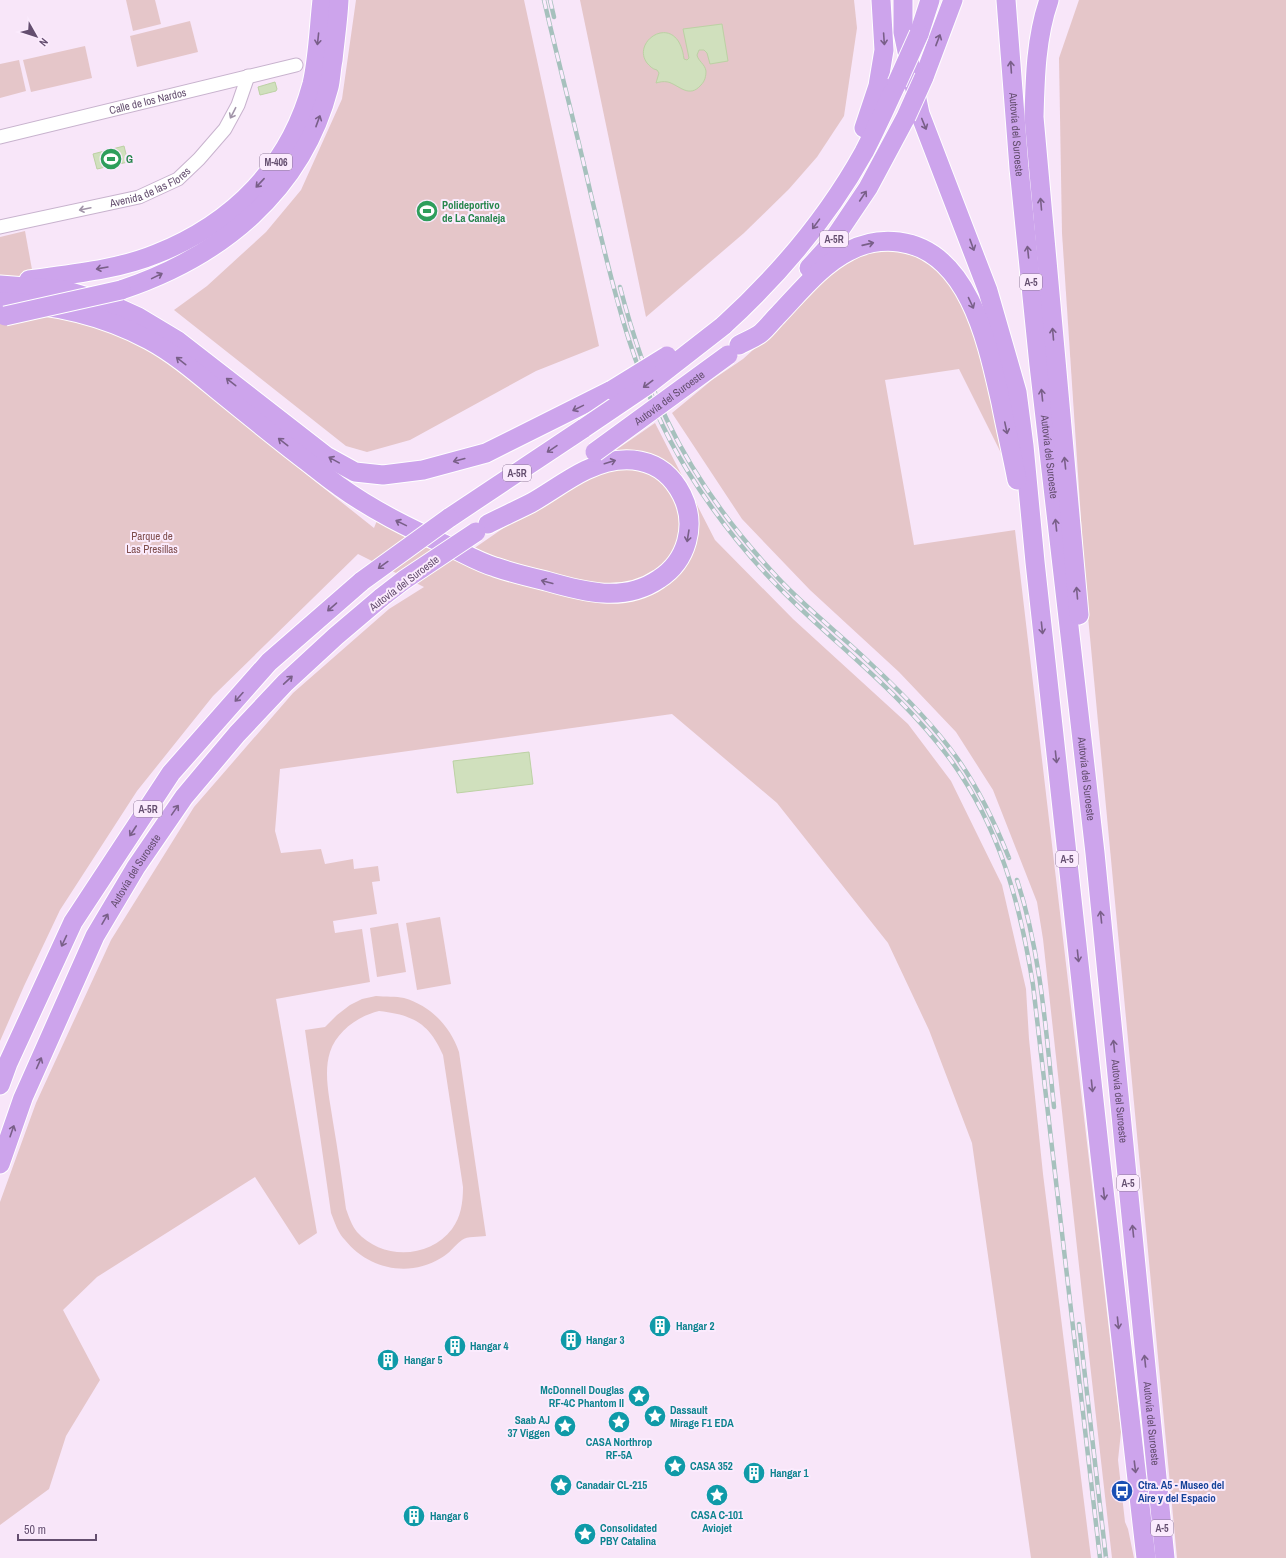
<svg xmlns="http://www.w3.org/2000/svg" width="1286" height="1558" font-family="'Archivo Narrow',sans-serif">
  <rect width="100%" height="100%" fill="#f8e6f9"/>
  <!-- green -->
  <g fill="#e5c6c9" fill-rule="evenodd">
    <path d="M 126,0 L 155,0 L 161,24 L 133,31 Z"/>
    <path d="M 356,0 L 524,0 L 599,346 L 536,371 L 410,440 L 367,452 L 346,446 L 174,310 L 207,286 L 266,232 L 301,190 L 342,99 Z"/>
    <path d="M 580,0 L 854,0 L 857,28 L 844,116 L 817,157 L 789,189 L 744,233 L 646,317 Z"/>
    <path d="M 1079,0 L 1286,0 L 1286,1558 L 1177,1558 L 1086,595 L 1062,233 L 1059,58 Z"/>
    <path d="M 190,21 L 198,52 L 137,67 L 130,36 Z"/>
    <path d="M 85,46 L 92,78 L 31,92 L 23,60 Z"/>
    <path d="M 19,60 L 26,91 L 0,98 L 0,64 Z"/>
    <path d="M 25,231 L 33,275 L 0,278 L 0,237 Z"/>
    <path d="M 887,248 L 913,254 L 933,265 L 955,289 L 975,332 L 1007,465 L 959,369 L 885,380 L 914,545 L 1015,530 L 1121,1432 L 1118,1460 L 1125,1522 L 1128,1529 L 1134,1558 L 1112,1558 L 1083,1302 L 1043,939 L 1037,902 L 993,790 L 956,732 L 899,672 L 810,590 L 742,519 L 672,413 L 712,380 L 743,359 L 773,332 L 819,282 L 845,260 Z"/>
    <path d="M 60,314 L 134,338 L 218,399 L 282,455 L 374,528 L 378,518 L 463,556 L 655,423 L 715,540 L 793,619 L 908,724 L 951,781 L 1002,885 L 1026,989 L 1029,1039 L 1043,1174 L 1091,1558 L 1031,1558 L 972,1143 L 929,1030 L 888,943 L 777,803 L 672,714 L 280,769 L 275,831 L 281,853 L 321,849 L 325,864 L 353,859 L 354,869 L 378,866 L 380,881 L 372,882 L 377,914 L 333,921 L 335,933 L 362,929 L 370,982 L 276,999 L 317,1233 L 299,1245 L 255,1177 L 97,1277 L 63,1310 L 100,1380 L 66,1436 L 49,1489 L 0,1525 L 0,1202 L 36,1103 L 111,940 L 194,807 L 293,693 L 389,609 L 424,587 L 358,554 L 213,696 L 137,791 L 60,910 L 24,986 L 0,1041 L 0,324 Z"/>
    <path d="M 440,917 L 451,984 L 417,990 L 406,923 Z"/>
    <path d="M 398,923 L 406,972 L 377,977 L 370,928 Z"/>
    <path d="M 376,996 C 385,997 396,996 404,998 C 431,1006 450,1026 459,1052 L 486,1236 C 479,1237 467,1236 462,1240 C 454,1246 449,1254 441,1258 C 409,1278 368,1269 345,1240 C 338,1233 335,1223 331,1213 L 305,1030 L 325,1027 L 337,1015 L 350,1005 L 362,999 ZM 379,1011 C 413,1015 429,1023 443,1055 L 463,1187 C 463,1202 461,1217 452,1229 C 429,1259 382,1260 357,1232 C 352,1226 349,1217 346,1209 C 342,1180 338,1151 333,1122 C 330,1100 323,1074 330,1052 C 337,1031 358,1016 379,1011 Z"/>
  </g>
  <!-- water -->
  <g fill="#d0e0bd" stroke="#bcd1a4">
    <path d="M 722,24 L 728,61 L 710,64 L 707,53 L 704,50 L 699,50 L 697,55 C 698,61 705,64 706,71 C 706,76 705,81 701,85 C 689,99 679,85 668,82 C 663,81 660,82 656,83 L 659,73 L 657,70 C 652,69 650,66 647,63 C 630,40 678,10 684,59 L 687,60 L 689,58 L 683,29 Z"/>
    <path d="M 275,82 L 277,89 L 276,91 L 260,95 L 258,87 Z"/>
    <path d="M 124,146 L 128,162 L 97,169 L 93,154 Z"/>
    <path d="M 529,752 L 533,784 L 457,793 L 453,761 Z"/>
  </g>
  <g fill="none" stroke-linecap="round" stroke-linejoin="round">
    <!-- minor casing -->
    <g stroke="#c8b3ce" stroke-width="15">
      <g id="minor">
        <path id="s1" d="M 0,137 L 296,65"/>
        <path id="s2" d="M 0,227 L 139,197 L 178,179 L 199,159 L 225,129 L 238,105 L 248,76"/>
      </g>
    </g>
    <!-- highway casing -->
    <g stroke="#fff" stroke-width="21">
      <g id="highway">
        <path d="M 903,0 L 903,32 L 920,114 L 988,291 L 1017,392 L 1024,446 L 1035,562 L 1100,1155 L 1146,1558"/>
        <path id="s3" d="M 1006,0 L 1019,168 L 1039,365 L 1095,853 L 1165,1558"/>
        <path d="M 1049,0 C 1036,37 1035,78 1034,117 L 1079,615"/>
        <path d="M 919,34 L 930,0"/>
        <path d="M 924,77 L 953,0"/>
        <path d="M 864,128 L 878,86 L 884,50 L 881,0"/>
        <path d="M 809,268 L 829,246 L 868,188 L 906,117"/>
        <path d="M 29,280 C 71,274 117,270 156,254 C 234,223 290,166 312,84 C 318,58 319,27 322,0"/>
        <path d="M 0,285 L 64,290 L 105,302 L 138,317 L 178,341 L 326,456 L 355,472 L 383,475 L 423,470 L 486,453 L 612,390"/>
        <path d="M 121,290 C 220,257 302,192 329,87 C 331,79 331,69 333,60 C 335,40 338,20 339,0"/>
        <path d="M 0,302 C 52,304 103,315 149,340 C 175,354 198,374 221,393 C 248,415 274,436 301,457 C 313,466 326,477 339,486 C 372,510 409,528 446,545 C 462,552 478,562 495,567 C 512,573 529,577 546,581 C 584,592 624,603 659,579 C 687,561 697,525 682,495 C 662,455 622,453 586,470 C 567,479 549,493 531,503 C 517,510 502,517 488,524"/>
        <path d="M 723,326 C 778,276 828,217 864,152 C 876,129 886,106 897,83"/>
        <path d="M 739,345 C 746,341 755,338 761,333 C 767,328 772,321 778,315 C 799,293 821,265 849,251 C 864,243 882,240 899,242 C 970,251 988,346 1001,403 C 1006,429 1012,454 1017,480"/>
        <path d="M 449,518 L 584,428"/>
        <path d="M 0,1085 L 8,1063 L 73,922 L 171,773 L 269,662 L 362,581"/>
        <path id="s4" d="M 0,1164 L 23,1098 L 95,936 L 136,867 L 184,797 L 237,734 L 285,683 L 336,636 L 382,597"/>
      </g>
    </g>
    <!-- minor -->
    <use href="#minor" stroke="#fff" stroke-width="13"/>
    <!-- highway -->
    <use href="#highway" stroke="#cda4ec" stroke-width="19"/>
    <!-- rail casing -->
    <g stroke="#a6c1bd" stroke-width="4.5">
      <g id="rail">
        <path d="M 544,0 C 558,61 574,121 588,182 C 611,280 633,383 687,470 C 719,522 758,569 802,610 C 853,658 908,702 950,759 C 1000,828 1020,903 1033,985 L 1100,1558"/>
        <path d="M 550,0 L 554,17"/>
        <path d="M 620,287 C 632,333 647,378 667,420 C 694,477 735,532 778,578 C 807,609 841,635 871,664 C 902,693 933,724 957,758 C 979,789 995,823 1009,858"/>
        <path d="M 1017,880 C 1041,953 1046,1032 1054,1107"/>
        <path d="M 1079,1324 L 1106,1558"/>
      </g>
    </g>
    <!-- rail -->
    <use href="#rail" stroke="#fbebfd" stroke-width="3" stroke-dasharray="9" stroke-linecap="butt"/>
    <!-- highway-bridge casing -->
    <g stroke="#fff" stroke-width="21" stroke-linecap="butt">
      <g id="highway-bridge">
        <path d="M 897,83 L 919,34"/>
        <path d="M 906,117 L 924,77"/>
        <path d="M 5,316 L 121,290"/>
        <path d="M 612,390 L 667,356"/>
        <path d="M 584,428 L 646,386 L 723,326"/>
        <path id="s5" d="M 595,452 L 728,355"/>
        <path d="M 362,581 L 449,518"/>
        <path d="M 382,597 L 404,580 L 476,532"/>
      </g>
    </g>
    <!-- highway-bridge -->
    <use href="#highway-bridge" stroke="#cda4ec" stroke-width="19"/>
  </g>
  <!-- one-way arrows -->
  <defs><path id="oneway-shaft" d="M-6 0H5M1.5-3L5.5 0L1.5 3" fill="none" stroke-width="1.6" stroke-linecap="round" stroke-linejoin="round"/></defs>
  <g stroke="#795f88">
    <use href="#oneway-shaft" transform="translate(318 39) rotate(96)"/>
    <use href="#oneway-shaft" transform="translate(884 39) rotate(86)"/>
    <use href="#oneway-shaft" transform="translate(938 40) rotate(-69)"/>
    <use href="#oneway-shaft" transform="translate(1011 67) rotate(-94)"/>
    <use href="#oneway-shaft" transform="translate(318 121) rotate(-70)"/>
    <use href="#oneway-shaft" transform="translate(924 124) rotate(68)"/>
    <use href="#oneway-shaft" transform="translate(260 183) rotate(133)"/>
    <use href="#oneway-shaft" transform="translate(863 196) rotate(-56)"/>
    <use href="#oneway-shaft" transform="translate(1041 204) rotate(-95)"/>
    <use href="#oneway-shaft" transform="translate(816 224) rotate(126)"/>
    <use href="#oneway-shaft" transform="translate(868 244) rotate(-13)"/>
    <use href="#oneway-shaft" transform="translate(972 245) rotate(70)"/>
    <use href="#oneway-shaft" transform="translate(1028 252) rotate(-96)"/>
    <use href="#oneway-shaft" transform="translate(102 268) rotate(170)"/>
    <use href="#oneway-shaft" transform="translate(157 276) rotate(-26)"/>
    <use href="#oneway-shaft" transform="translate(971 303) rotate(65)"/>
    <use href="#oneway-shaft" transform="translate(1053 334) rotate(-95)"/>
    <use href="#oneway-shaft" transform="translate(181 361) rotate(-142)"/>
    <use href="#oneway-shaft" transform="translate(231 382) rotate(-142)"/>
    <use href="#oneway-shaft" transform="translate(648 384) rotate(143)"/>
    <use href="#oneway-shaft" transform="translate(1042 395) rotate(-96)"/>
    <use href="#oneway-shaft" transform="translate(578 408) rotate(154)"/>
    <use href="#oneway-shaft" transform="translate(1006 428) rotate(78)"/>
    <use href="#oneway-shaft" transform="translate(283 442) rotate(-142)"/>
    <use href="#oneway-shaft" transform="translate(552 449) rotate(146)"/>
    <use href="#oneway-shaft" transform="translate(334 460) rotate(-151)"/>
    <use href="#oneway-shaft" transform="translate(459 460) rotate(165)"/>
    <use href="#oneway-shaft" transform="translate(610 462) rotate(-17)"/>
    <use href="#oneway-shaft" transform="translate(1065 463) rotate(-96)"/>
    <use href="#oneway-shaft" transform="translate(401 523) rotate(-154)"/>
    <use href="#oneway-shaft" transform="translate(1056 525) rotate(-96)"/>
    <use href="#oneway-shaft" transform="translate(688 536) rotate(99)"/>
    <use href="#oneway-shaft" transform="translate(383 565) rotate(144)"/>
    <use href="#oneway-shaft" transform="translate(547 582) rotate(-165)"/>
    <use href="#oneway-shaft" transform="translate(1077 593) rotate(-95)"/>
    <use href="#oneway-shaft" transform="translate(332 607) rotate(139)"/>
    <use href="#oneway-shaft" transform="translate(1042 628) rotate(84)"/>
    <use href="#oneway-shaft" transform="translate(288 680) rotate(-43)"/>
    <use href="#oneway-shaft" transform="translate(239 697) rotate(132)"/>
    <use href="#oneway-shaft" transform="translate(1056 757) rotate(84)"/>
    <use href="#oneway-shaft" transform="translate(175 810) rotate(-55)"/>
    <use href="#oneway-shaft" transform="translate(133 831) rotate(123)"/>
    <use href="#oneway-shaft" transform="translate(1101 917) rotate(-96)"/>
    <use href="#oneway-shaft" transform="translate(105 919) rotate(-60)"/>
    <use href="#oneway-shaft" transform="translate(64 941) rotate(115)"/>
    <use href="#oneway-shaft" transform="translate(1078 956) rotate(84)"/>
    <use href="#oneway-shaft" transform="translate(1114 1046) rotate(-96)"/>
    <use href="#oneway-shaft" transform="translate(39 1063) rotate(-66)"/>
    <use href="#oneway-shaft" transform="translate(1092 1086) rotate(84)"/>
    <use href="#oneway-shaft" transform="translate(12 1131) rotate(-71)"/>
    <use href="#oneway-shaft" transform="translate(1104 1194) rotate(84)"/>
    <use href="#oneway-shaft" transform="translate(1133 1231) rotate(-96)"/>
    <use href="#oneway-shaft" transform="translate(1118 1323) rotate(84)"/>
    <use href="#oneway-shaft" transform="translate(1145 1361) rotate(-96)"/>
    <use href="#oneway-shaft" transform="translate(1135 1467) rotate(83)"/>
  </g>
  <g stroke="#a295a9">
    <use href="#oneway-shaft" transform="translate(233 113) rotate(117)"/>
    <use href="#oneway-shaft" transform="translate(85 209) rotate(168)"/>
  </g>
  <!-- icons -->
  <defs>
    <g id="stadium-disc" transform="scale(1.15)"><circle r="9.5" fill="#2e9e5b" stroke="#fbebfd"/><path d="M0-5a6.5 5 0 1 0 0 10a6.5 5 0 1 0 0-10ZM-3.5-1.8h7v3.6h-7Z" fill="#fff"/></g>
    <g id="building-disc" transform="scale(1.15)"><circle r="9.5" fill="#0f9aa8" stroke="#fbebfd"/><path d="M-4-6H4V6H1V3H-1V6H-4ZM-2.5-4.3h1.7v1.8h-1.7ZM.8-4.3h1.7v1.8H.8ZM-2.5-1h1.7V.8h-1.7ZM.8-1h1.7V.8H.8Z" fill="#fff"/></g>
    <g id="sight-disc" transform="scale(1.15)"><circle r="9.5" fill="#0f9aa8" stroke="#fbebfd"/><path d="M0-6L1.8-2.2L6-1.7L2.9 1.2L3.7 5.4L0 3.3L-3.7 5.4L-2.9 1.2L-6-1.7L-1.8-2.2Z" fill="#fff"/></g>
    <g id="bus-disc" transform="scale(1.15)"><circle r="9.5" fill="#1a4fb4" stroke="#fbebfd"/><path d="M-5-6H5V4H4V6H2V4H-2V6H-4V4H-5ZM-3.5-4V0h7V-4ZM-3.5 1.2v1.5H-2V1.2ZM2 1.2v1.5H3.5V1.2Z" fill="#fff"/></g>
  </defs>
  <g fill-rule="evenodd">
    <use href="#stadium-disc" x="111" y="159"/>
    <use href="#stadium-disc" x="427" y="211"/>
    <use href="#building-disc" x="660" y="1326"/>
    <use href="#building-disc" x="571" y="1340"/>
    <use href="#building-disc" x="455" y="1346"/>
    <use href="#building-disc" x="388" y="1360"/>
    <use href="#sight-disc" x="639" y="1396"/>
    <use href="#sight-disc" x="655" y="1416"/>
    <use href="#sight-disc" x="619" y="1422"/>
    <use href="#sight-disc" x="565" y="1426"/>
    <use href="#sight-disc" x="675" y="1466"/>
    <use href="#building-disc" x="754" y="1473"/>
    <use href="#sight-disc" x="561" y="1485"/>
    <use href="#bus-disc" x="1122" y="1491"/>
    <use href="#sight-disc" x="717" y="1495"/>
    <use href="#building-disc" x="414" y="1516"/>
    <use href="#sight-disc" x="585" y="1534"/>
  </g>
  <g text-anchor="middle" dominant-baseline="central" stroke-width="4" stroke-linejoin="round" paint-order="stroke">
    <!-- shield labels -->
    <g fill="#fbebfd" stroke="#917d9a" stroke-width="1">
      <rect x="260" y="154" width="32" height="16" rx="3"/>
      <rect x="820" y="231" width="28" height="16" rx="3"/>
      <rect x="1020" y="274" width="22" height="16" rx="3"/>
      <rect x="503" y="465" width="28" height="16" rx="3"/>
      <rect x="134" y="801" width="28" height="16" rx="3"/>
      <rect x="1056" y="851" width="22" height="16" rx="3"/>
      <rect x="1117" y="1175" width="22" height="16" rx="3"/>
      <rect x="1151" y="1520" width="22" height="16" rx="3"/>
    </g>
    <g font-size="10" font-weight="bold" fill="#644e6f">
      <text x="276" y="162">M-406</text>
      <text x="834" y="239">A-5R</text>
      <text x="1031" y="282">A-5</text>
      <text x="517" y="473">A-5R</text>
      <text x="148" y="809">A-5R</text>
      <text x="1067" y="859">A-5</text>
      <text x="1128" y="1183">A-5</text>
      <text x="1162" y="1528">A-5</text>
    </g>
    <!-- street labels -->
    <g font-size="11" fill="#644e6f" stroke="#fbebfd">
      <text stroke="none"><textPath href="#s1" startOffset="152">Calle de los Nardos</textPath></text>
      <text stroke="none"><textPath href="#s3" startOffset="135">Autovía del Suroeste</textPath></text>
      <text stroke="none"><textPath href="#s2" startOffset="156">Avenida de las Flores</textPath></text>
      <text stroke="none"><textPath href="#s5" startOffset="92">Autovía del Suroeste</textPath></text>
      <text stroke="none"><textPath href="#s3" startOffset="459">Autovía del Suroeste</textPath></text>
      <text transform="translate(404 583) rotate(-37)">Autovía del Suroeste</text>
      <text stroke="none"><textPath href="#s3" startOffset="783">Autovía del Suroeste</textPath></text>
      <text stroke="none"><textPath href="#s4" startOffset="324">Autovía del Suroeste</textPath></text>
      <text stroke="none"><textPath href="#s3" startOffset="1107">Autovía del Suroeste</textPath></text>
      <text stroke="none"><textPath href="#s3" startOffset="1431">Autovía del Suroeste</textPath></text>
    </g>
    <!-- leisure labels -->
    <g font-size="11" font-weight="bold" fill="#27864d" stroke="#fbebfd" text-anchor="start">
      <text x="126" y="159">G</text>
      <text x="442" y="205">Polideportivo<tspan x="442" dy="13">de La Canaleja</tspan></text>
    </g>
    <!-- park labels -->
    <g font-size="11" fill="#7f4e4d" stroke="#fbebfd">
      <text x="152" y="536">Parque de<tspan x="152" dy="13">Las Presillas</tspan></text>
    </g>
    <!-- culture labels -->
    <g font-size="11" font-weight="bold" fill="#0d838f" stroke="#fbebfd" text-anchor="start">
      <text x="676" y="1326">Hangar 2</text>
      <text x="586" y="1340">Hangar 3</text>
      <text x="470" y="1346">Hangar 4</text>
      <text x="404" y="1360">Hangar 5</text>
      <text x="624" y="1390" text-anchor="end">McDonnell Douglas<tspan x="624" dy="13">RF-4C Phantom II</tspan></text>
      <text x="670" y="1410">Dassault<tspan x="670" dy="13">Mirage F1 EDA</tspan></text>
      <text x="550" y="1420" text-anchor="end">Saab AJ<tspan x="550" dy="13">37 Viggen</tspan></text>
      <text x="619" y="1442" text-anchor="middle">CASA Northrop<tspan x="619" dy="13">RF-5A</tspan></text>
      <text x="690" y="1466">CASA 352</text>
      <text x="770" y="1473">Hangar 1</text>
      <text x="576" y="1485">Canadair CL-215</text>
      <text x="717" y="1515" text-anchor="middle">CASA C-101<tspan x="717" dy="13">Aviojet</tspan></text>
      <text x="430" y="1516">Hangar 6</text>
      <text x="600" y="1528">Consolidated<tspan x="600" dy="13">PBY Catalina</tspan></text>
    </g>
    <!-- transit labels -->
    <g font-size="11" font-weight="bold" fill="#164399" stroke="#fbebfd" text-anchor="start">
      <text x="1138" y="1485">Ctra. A5 - Museo del<tspan x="1138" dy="13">Aire y del Espacio</tspan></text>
    </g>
  </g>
  <!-- north arrow -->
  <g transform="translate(36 36) rotate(129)" stroke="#fbebfd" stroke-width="3" paint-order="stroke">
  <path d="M0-3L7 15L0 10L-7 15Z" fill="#644e6f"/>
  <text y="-6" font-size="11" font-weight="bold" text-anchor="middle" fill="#644e6f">N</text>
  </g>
  <!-- scale -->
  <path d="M18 1534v6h78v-6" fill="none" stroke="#644e6f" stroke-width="2"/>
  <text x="24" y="1534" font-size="12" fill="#644e6f" stroke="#fbebfd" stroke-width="3" paint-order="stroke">50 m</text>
</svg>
